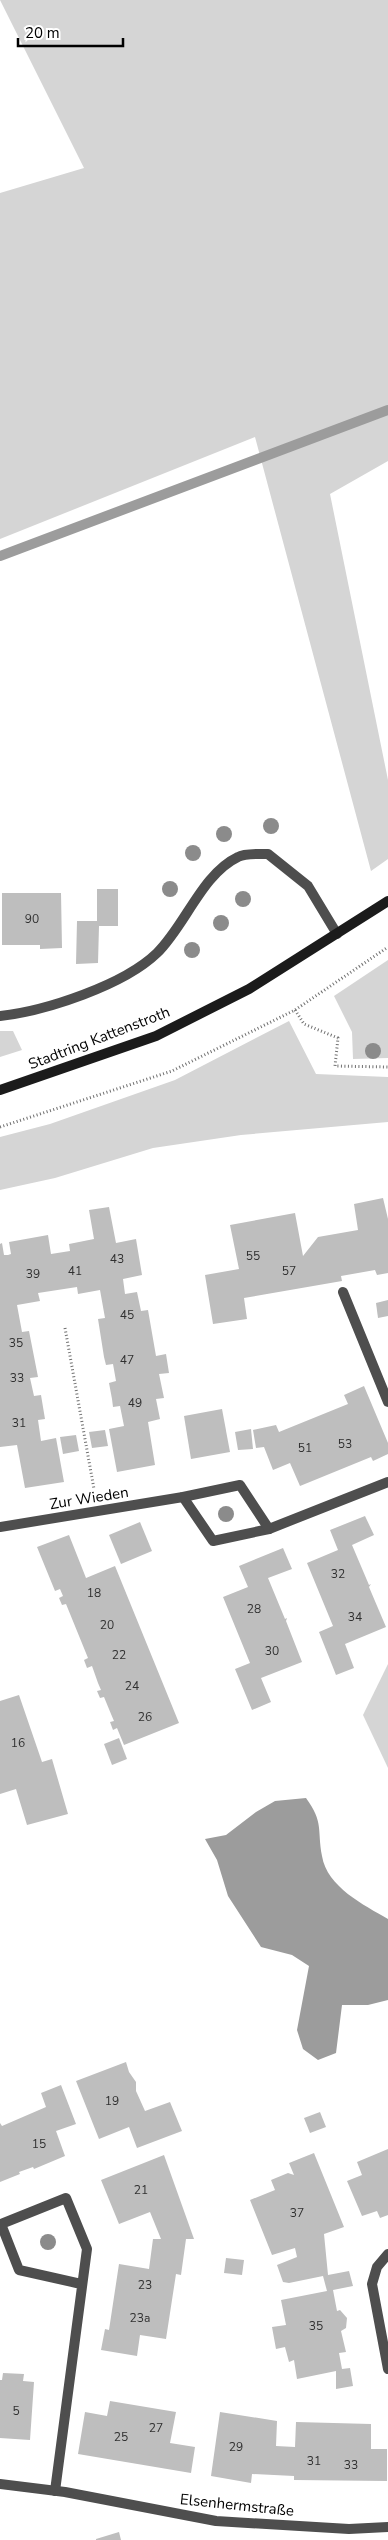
<svg xmlns="http://www.w3.org/2000/svg" width="388" height="2540" font-family="'Nunito Sans',sans-serif">
  <rect width="100%" height="100%" fill="#fff"/>
  <!-- green -->
  <g fill="#d5d5d5">
    <path d="M 0,0 L 388,0 L 388,461 L 330,494 L 388,780 L 388,859 L 371,871 L 255,437 L 0,539 L 0,193 L 84,168 Z"/>
    <path d="M 388,960 L 388,1058 L 353,1059 L 352,1032 L 334,996 Z"/>
    <path d="M 289,1021 L 316,1074 L 388,1077 L 388,1122 L 241,1135 L 153,1148 L 55,1178 L 0,1190 L 0,1137 L 50,1124 L 175,1080 Z"/>
    <path d="M 0,1031 L 13,1031 L 22,1050 L 0,1057 Z"/>
    <path d="M 388,1664 L 388,1768 L 363,1715 Z"/>
  </g>
  <!-- water -->
  <path fill="#9c9c9c" d="M 306,1798 C 324,1823 317,1829 322,1856 C 327,1887 364,1905 388,1919 L 388,2000 L 368,2005 L 342,2005 L 336,2053 L 318,2060 L 303,2049 L 297,2030 L 309,1966 L 292,1955 L 261,1947 L 228,1896 L 217,1860 L 205,1839 L 226,1835 L 256,1812 L 275,1801 Z"/>
  <g fill="none" stroke-linecap="round" stroke-linejoin="round">
    <!-- stream -->
    <path stroke="#9c9c9c" stroke-width="10" d="M 0,556 L 388,410"/>
  </g>
  <!-- building -->
  <g fill="#bebebe">
    <path d="M 97,889 L 118,889 L 118,926 L 99,926 L 98,963 L 76,964 L 77,921 L 97,921 Z"/>
    <path d="M 2,893 L 61,893 L 62,948 L 40,949 L 40,945 L 2,945 Z"/>
    <path d="M 383,1198 L 388,1219 L 388,1273 L 377,1275 L 375,1270 L 341,1276 L 342,1281 L 244,1298 L 247,1319 L 213,1324 L 205,1275 L 239,1269 L 230,1225 L 295,1213 L 303,1256 L 318,1237 L 358,1230 L 354,1204 Z"/>
    <path d="M 109,1207 L 116,1243 L 136,1239 L 142,1275 L 123,1279 L 125,1294 L 137,1292 L 141,1311 L 148,1310 L 156,1356 L 166,1354 L 169,1373 L 159,1374 L 164,1398 L 156,1399 L 160,1419 L 148,1422 L 155,1465 L 117,1472 L 109,1429 L 124,1426 L 120,1406 L 113,1407 L 112,1399 L 109,1383 L 116,1381 L 113,1364 L 106,1365 L 104,1357 L 98,1319 L 105,1318 L 100,1290 L 78,1294 L 77,1287 L 38,1293 L 40,1301 L 17,1305 L 22,1332 L 29,1331 L 38,1377 L 30,1378 L 34,1396 L 41,1395 L 45,1419 L 38,1420 L 41,1441 L 56,1438 L 64,1482 L 25,1488 L 17,1445 L 0,1447 L 0,1244 L 2,1243 L 4,1255 L 8,1255 L 11,1254 L 9,1242 L 48,1235 L 51,1254 L 70,1251 L 69,1244 L 94,1239 L 89,1210 Z"/>
    <path d="M 388,1300 L 388,1316 L 378,1318 L 376,1303 Z"/>
    <path d="M 364,1386 L 388,1443 L 388,1454 L 373,1461 L 371,1457 L 300,1486 L 290,1463 L 273,1470 L 264,1447 L 256,1448 L 253,1430 L 276,1425 L 279,1432 L 348,1404 L 344,1395 Z"/>
    <path d="M 222,1409 L 230,1452 L 191,1459 L 184,1416 Z"/>
    <path d="M 251,1429 L 253,1449 L 238,1450 L 235,1432 Z"/>
    <path d="M 105,1430 L 108,1446 L 92,1448 L 89,1432 Z"/>
    <path d="M 76,1435 L 79,1451 L 63,1454 L 60,1437 Z"/>
    <path d="M 365,1516 L 374,1535 L 352,1545 L 369,1585 L 371,1584 L 369,1587 L 386,1627 L 345,1644 L 354,1668 L 336,1675 L 319,1632 L 333,1626 L 307,1563 L 338,1550 L 330,1530 Z"/>
    <path d="M 140,1522 L 152,1551 L 121,1564 L 109,1535 Z"/>
    <path d="M 69,1535 L 86,1578 L 115,1566 L 179,1723 L 124,1745 L 117,1728 L 113,1730 L 110,1722 L 114,1721 L 111,1714 L 104,1697 L 100,1698 L 97,1691 L 101,1690 L 98,1683 L 92,1666 L 87,1668 L 84,1660 L 88,1658 L 66,1604 L 62,1605 L 59,1598 L 63,1596 L 60,1589 L 55,1591 L 37,1547 Z"/>
    <path d="M 283,1548 L 292,1569 L 268,1578 L 285,1619 L 287,1618 L 286,1621 L 302,1662 L 261,1678 L 271,1702 L 252,1710 L 235,1669 L 250,1663 L 223,1597 L 248,1587 L 239,1566 Z"/>
    <path d="M 19,1695 L 42,1762 L 52,1759 L 68,1814 L 27,1825 L 16,1789 L 0,1794 L 0,1701 Z"/>
    <path d="M 119,1738 L 127,1759 L 112,1765 L 104,1744 Z"/>
    <path d="M 126,2062 L 129,2072 L 136,2082 L 136,2091 L 145,2111 L 170,2102 L 182,2131 L 137,2148 L 129,2127 L 99,2139 L 76,2081 Z"/>
    <path d="M 61,2085 L 76,2124 L 56,2131 L 65,2156 L 34,2169 L 33,2167 L 19,2172 L 20,2174 L 0,2182 L 0,2123 L 2,2126 L 46,2107 L 41,2093 Z"/>
    <path d="M 320,2112 L 326,2127 L 310,2133 L 304,2118 Z"/>
    <path d="M 388,2149 L 388,2215 L 380,2218 L 377,2211 L 362,2216 L 347,2181 L 362,2175 L 357,2162 Z"/>
    <path d="M 314,2153 L 344,2227 L 324,2234 L 328,2275 L 349,2271 L 353,2286 L 333,2290 L 337,2311 L 340,2310 L 347,2318 L 346,2328 L 341,2331 L 346,2352 L 339,2353 L 342,2369 L 350,2368 L 353,2386 L 336,2389 L 336,2371 L 297,2379 L 294,2360 L 289,2362 L 285,2347 L 276,2349 L 272,2327 L 286,2325 L 281,2300 L 327,2291 L 323,2276 L 289,2283 L 283,2282 L 277,2265 L 297,2257 L 295,2248 L 272,2255 L 250,2200 L 275,2190 L 271,2180 L 288,2173 L 294,2175 L 289,2163 Z"/>
    <path d="M 164,2155 L 194,2239 L 186,2239 L 181,2275 L 176,2274 L 166,2339 L 140,2335 L 137,2356 L 101,2350 L 105,2329 L 109,2330 L 119,2264 L 149,2269 L 153,2239 L 161,2239 L 150,2212 L 119,2224 L 101,2180 Z"/>
    <path d="M 226,2258 L 244,2260 L 242,2275 L 224,2273 Z"/>
    <path d="M 3,2373 L 24,2374 L 23,2381 L 34,2382 L 30,2440 L 0,2438 L 0,2380 L 2,2380 Z"/>
    <path d="M 110,2401 L 176,2412 L 170,2443 L 195,2447 L 191,2473 L 78,2454 L 85,2412 L 107,2416 Z"/>
    <path d="M 220,2412 L 277,2421 L 276,2446 L 295,2447 L 296,2422 L 371,2424 L 371,2449 L 387,2449 L 387,2481 L 294,2480 L 294,2476 L 252,2474 L 251,2483 L 211,2476 Z"/>
    <path d="M 119,2532 L 121,2540 L 96,2540 L 96,2539 Z"/>
  </g>
  <g fill="none" stroke-linecap="round" stroke-linejoin="round">
    <!-- path -->
    <g stroke="#707070" stroke-width="3" stroke-dasharray="1 2.5" stroke-linecap="butt">
      <path d="M 295,1010 L 304,1024 L 338,1038 L 335,1066 L 388,1067"/>
      <path d="M 0,1127 L 172,1071 L 295,1010 L 388,947"/>
      <path d="M 65,1328 L 94,1489"/>
    </g>
    <!-- minor -->
    <g stroke="#4e4e4e" stroke-width="10">
      <path d="M 0,1016 C 46,1011 124,985 157,953 C 185,926 202,874 238,857 C 245,853 259,854 268,854 L 308,886 L 337,934"/>
      <path d="M 343,1292 L 388,1402"/>
      <path d="M 183,1497 L 213,1541 L 269,1529 L 388,1482"/>
      <path d="M 0,1527 L 183,1497 L 240,1485 L 269,1529"/>
      <path d="M 388,2254 L 377,2267 L 372,2284 L 388,2369"/>
      <path d="M 0,2484 L 65,2492 L 216,2521 L 349,2529 L 388,2527"/>
      <path d="M 55,2491 L 87,2249 L 66,2198 L 1,2224 L 19,2270 L 81,2284"/>
    </g>
    <!-- secondary -->
    <path stroke="#1b1b1b" stroke-width="10" d="M 0,1090 L 156,1036 L 249,989 L 388,901"/>
  </g>
  <!-- trees -->
  <g fill="#8b8b8b">
    <circle cx="271" cy="826" r="8"/>
    <circle cx="224" cy="834" r="8"/>
    <circle cx="193" cy="853" r="8"/>
    <circle cx="170" cy="889" r="8"/>
    <circle cx="243" cy="899" r="8"/>
    <circle cx="221" cy="923" r="8"/>
    <circle cx="192" cy="950" r="8"/>
    <circle cx="373" cy="1051" r="8"/>
    <circle cx="226" cy="1514" r="8"/>
    <circle cx="48" cy="2242" r="8"/>
  </g>
  <g text-anchor="middle" dominant-baseline="central" stroke-width="4" stroke-linejoin="round" paint-order="stroke">
    <!-- number labels -->
    <g font-size="12" fill="#303030">
      <text x="32" y="919">90</text>
      <text x="253" y="1256">55</text>
      <text x="117" y="1259">43</text>
      <text x="75" y="1271">41</text>
      <text x="289" y="1271">57</text>
      <text x="33" y="1274">39</text>
      <text x="127" y="1315">45</text>
      <text x="16" y="1343">35</text>
      <text x="127" y="1360">47</text>
      <text x="17" y="1378">33</text>
      <text x="135" y="1403">49</text>
      <text x="19" y="1423">31</text>
      <text x="345" y="1444">53</text>
      <text x="305" y="1448">51</text>
      <text x="338" y="1574">32</text>
      <text x="94" y="1593">18</text>
      <text x="254" y="1609">28</text>
      <text x="355" y="1617">34</text>
      <text x="107" y="1625">20</text>
      <text x="272" y="1651">30</text>
      <text x="119" y="1655">22</text>
      <text x="132" y="1686">24</text>
      <text x="145" y="1717">26</text>
      <text x="18" y="1743">16</text>
      <text x="112" y="2101">19</text>
      <text x="39" y="2144">15</text>
      <text x="141" y="2190">21</text>
      <text x="297" y="2213">37</text>
      <text x="145" y="2285">23</text>
      <text x="140" y="2318">23a</text>
      <text x="316" y="2326">35</text>
      <text x="16" y="2411">5</text>
      <text x="156" y="2428">27</text>
      <text x="121" y="2437">25</text>
      <text x="236" y="2447">29</text>
      <text x="314" y="2461">31</text>
      <text x="351" y="2465">33</text>
    </g>
    <!-- street labels -->
    <g font-size="15" fill="#000" stroke="#fff">
      <text transform="translate(99 1038) rotate(-21)">Stadtring Kattenstroth</text>
      <text transform="translate(89 1498) rotate(-9)">Zur Wieden</text>
      <text transform="translate(237 2505) rotate(6)">Elsenhermstraße</text>
    </g>
  </g>
  <!-- scale -->
  <path d="M18 38v8h105v-8" fill="none" stroke="#000000" stroke-width="2.5"/>
  <text x="25" y="38" font-size="15" fill="#000000" stroke="#ffffff" stroke-width="4" paint-order="stroke">20 m</text>
</svg>
